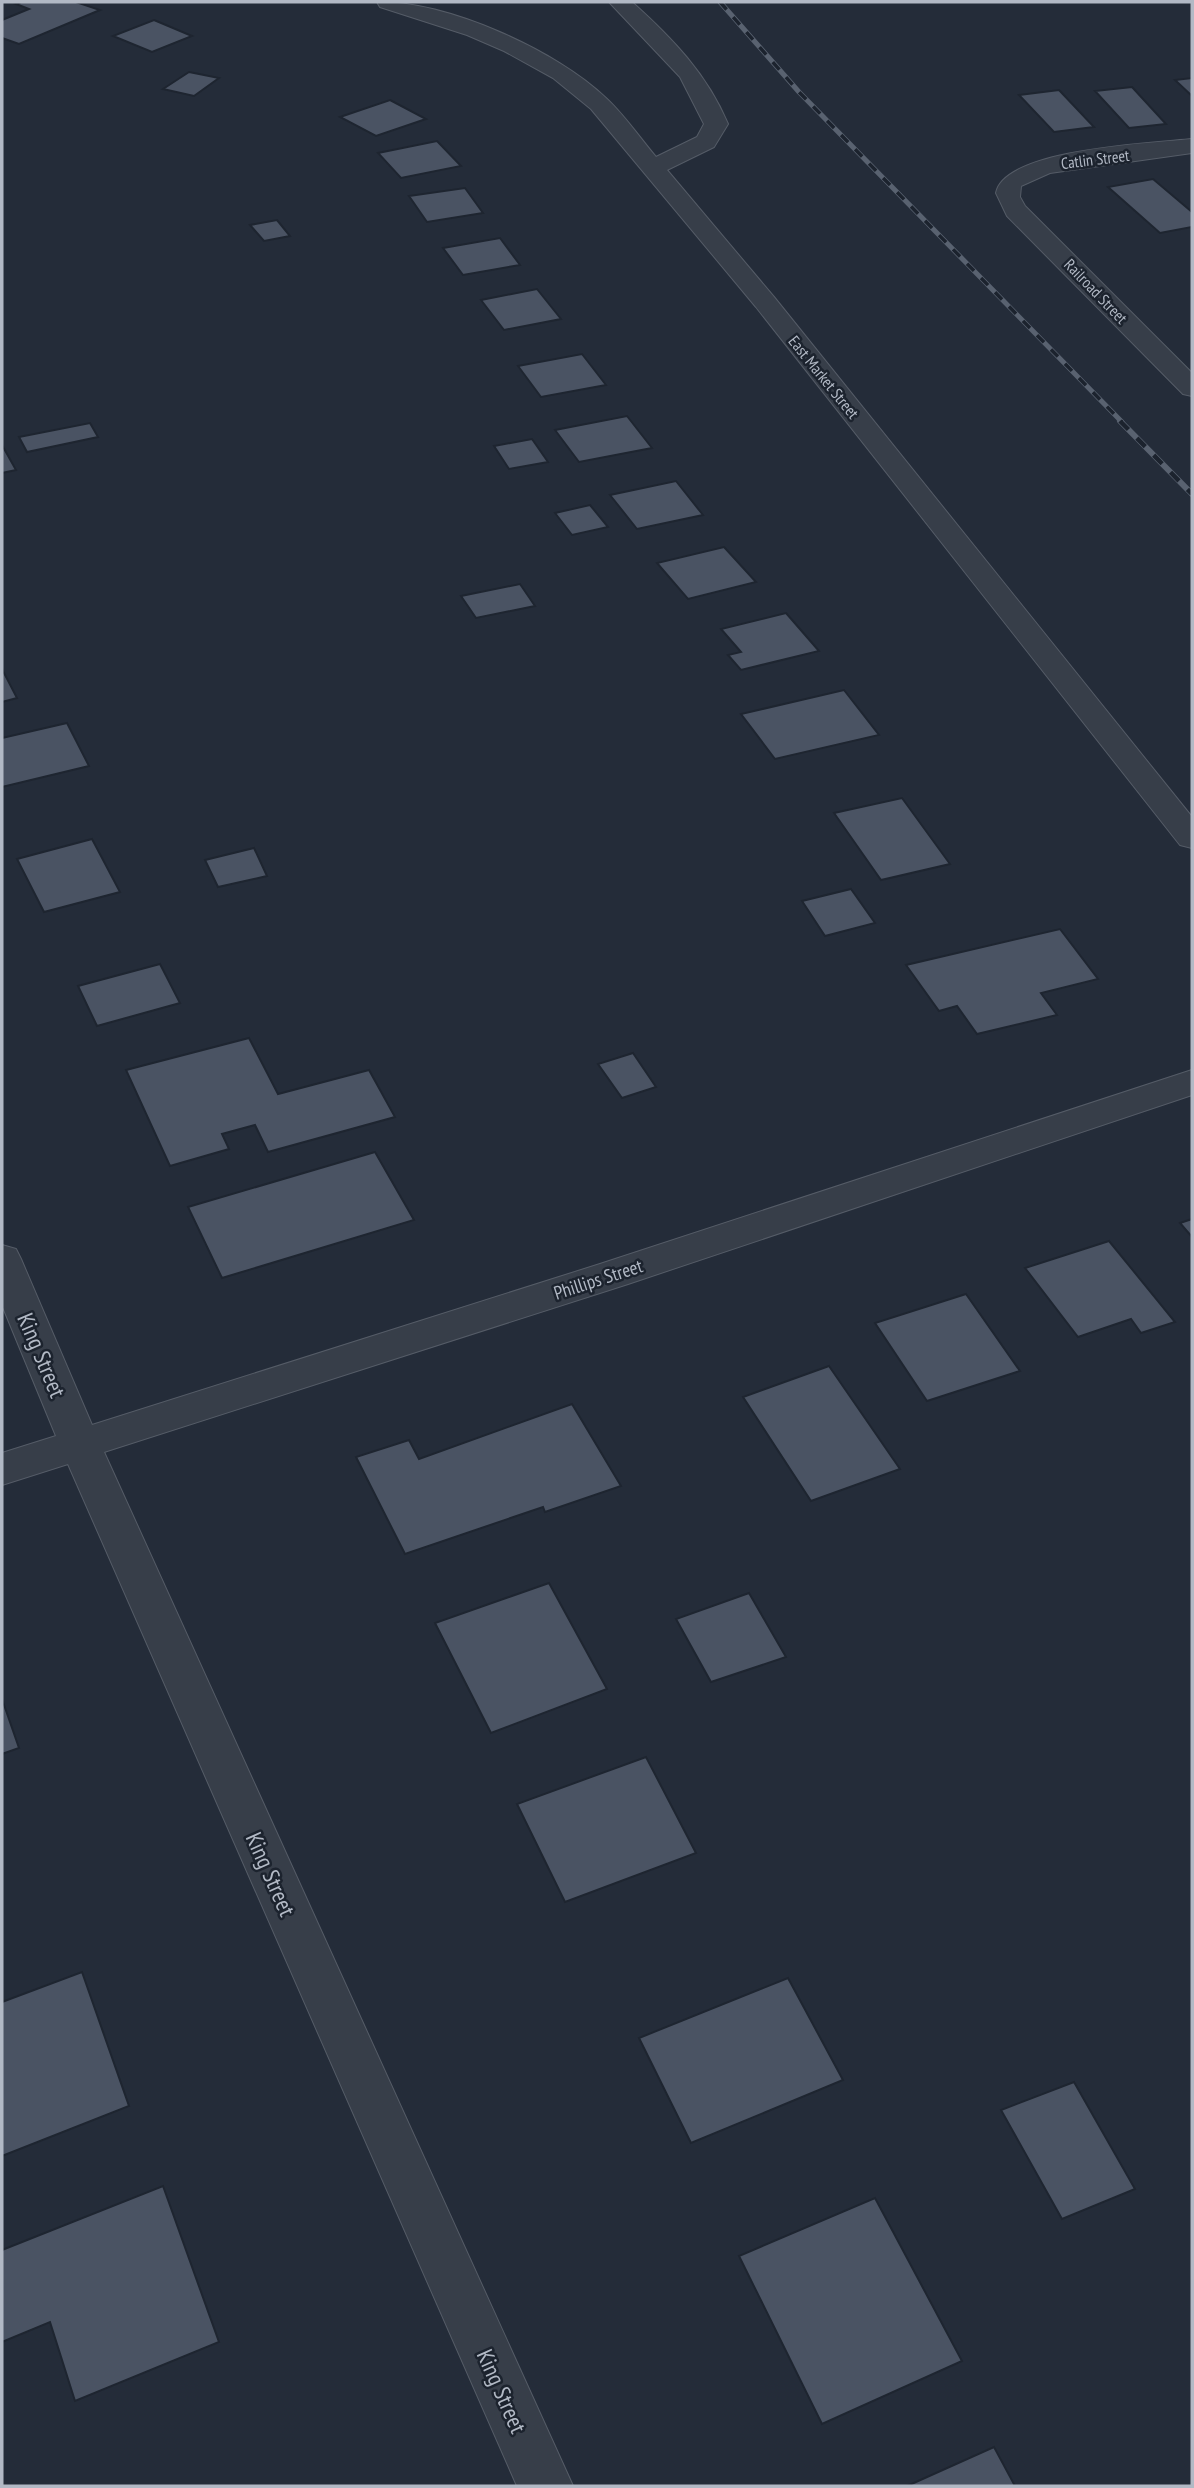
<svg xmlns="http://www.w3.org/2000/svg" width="1194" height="2488" font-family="'PT Sans Narrow',sans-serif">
  <rect width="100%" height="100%" fill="#242c39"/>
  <!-- building -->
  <g fill="#4a5363" stroke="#1e2530" stroke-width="2">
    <path d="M 21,2 L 76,2 L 100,10 L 19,44 L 2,38 L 2,20 L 29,9 L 16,4 Z"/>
    <path d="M 154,20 L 192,36 L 152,52 L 113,36 Z"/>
    <path d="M 189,72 L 219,78 L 194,96 L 163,89 Z"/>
    <path d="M 1192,78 L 1192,96 L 1175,80 Z"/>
    <path d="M 1132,87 L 1166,124 L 1129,128 L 1095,91 Z"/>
    <path d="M 1059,90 L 1094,127 L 1054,132 L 1019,95 Z"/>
    <path d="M 390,100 L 426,119 L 376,136 L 340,117 Z"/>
    <path d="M 437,141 L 461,166 L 401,178 L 378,153 Z"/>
    <path d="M 1153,179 L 1192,212 L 1192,227 L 1160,233 L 1108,187 Z"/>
    <path d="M 465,188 L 483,213 L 427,222 L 409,196 Z"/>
    <path d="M 277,220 L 290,236 L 264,241 L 250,225 Z"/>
    <path d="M 500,238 L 520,265 L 463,275 L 443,248 Z"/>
    <path d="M 537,289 L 561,319 L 504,330 L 481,300 Z"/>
    <path d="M 582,354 L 606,385 L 541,397 L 518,366 Z"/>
    <path d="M 627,416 L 652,448 L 579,462 L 555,430 Z"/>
    <path d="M 90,423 L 98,437 L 27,452 L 19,437 Z"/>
    <path d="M 532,439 L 548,462 L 509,469 L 494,446 Z"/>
    <path d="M 2,445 L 16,470 L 2,473 Z"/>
    <path d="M 676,481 L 703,515 L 637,529 L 610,495 Z"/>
    <path d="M 590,505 L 608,527 L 572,535 L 555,513 Z"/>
    <path d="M 724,547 L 756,582 L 688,599 L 657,563 Z"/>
    <path d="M 520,584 L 535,606 L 476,618 L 461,596 Z"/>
    <path d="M 786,613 L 819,651 L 741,670 L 728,655 L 741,652 L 721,629 Z"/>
    <path d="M 2,669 L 17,698 L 2,702 Z"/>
    <path d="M 844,690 L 879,735 L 775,759 L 741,714 Z"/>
    <path d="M 67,723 L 89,766 L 2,787 L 2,738 Z"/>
    <path d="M 902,798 L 950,864 L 881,880 L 834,813 Z"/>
    <path d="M 92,839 L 120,892 L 44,912 L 17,859 Z"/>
    <path d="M 254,848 L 267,876 L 218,887 L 205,860 Z"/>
    <path d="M 851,889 L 875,923 L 825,936 L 802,901 Z"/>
    <path d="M 1060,929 L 1098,979 L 1041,993 L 1057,1015 L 977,1034 L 957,1006 L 939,1011 L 906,965 Z"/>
    <path d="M 160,964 L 180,1003 L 97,1026 L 78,986 Z"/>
    <path d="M 249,1038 L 278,1094 L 369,1070 L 395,1117 L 268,1152 L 255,1125 L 222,1134 L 229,1149 L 170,1166 L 126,1070 Z"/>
    <path d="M 633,1053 L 656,1087 L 622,1098 L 598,1064 Z"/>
    <path d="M 375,1152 L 414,1220 L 222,1278 L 188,1207 Z"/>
    <path d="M 1192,1219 L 1192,1237 L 1180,1223 Z"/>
    <path d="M 1109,1241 L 1175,1322 L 1141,1333 L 1131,1319 L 1078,1337 L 1025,1268 Z"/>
    <path d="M 966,1294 L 1020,1371 L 927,1401 L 875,1323 Z"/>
    <path d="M 829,1366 L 900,1469 L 811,1501 L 743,1397 Z"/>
    <path d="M 572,1404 L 621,1486 L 545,1512 L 543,1507 L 405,1554 L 356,1457 L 409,1440 L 419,1459 Z"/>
    <path d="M 549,1583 L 607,1689 L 491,1733 L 435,1623 Z"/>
    <path d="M 749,1593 L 786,1657 L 711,1682 L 676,1619 Z"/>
    <path d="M 2,1699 L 19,1748 L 2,1754 Z"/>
    <path d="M 646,1757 L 696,1853 L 565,1902 L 517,1804 Z"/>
    <path d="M 82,1972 L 129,2106 L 2,2156 L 2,2002 Z"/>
    <path d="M 788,1978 L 843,2080 L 691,2143 L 639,2038 Z"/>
    <path d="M 1074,2082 L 1135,2189 L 1062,2219 L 1001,2110 Z"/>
    <path d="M 163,2186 L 219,2342 L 75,2401 L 50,2322 L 2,2342 L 2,2250 Z"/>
    <path d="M 875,2198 L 962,2361 L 822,2424 L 739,2256 Z"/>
    <path d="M 994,2447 L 1015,2486 L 907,2486 Z"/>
  </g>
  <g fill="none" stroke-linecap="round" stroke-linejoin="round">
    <!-- minor casing -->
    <g stroke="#555c67" stroke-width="2">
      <g id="minor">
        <path d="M 377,2 C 445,0 558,51 607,99 C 625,116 640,138 656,157 L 697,137 L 704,124 L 680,77 L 609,2 L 632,2 C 672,38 707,74 728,124 L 714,147 L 667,170 L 774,297 L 1192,817 L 1192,848 L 1180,845 L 756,307 L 591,109 L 553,78 L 504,51 L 467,35 L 380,7 Z"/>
        <path d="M 1192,139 L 1192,153 L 1050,173 L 1021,186 L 1020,197 L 1025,206 L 1192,373 L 1192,396 L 1183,394 L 1007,216 L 996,193 C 1004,149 1153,143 1192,139 Z"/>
        <path d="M 1192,1070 L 1192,1095 L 628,1284 L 104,1452 L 573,2486 L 517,2486 L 68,1464 L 2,1485 L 2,1453 L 56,1436 L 2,1305 L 2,1245 L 16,1249 L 21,1259 L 92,1425 L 600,1264 Z"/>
      </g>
    </g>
    <!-- minor -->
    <use href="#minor" fill="#373e49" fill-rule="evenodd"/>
    <!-- rail-far1 casing -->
    <g stroke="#596270" stroke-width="5">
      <path id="rail-far1" d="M 720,2 L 799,92 L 1122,422"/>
    </g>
    <!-- rail casing -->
    <g stroke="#596270" stroke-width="6">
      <path id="rail" d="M 1120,421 L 1192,494"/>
    </g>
    <!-- rail-far1 -->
    <use href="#rail-far1" stroke="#1c232e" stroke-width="3.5" stroke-dasharray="10" stroke-linecap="butt"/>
    <!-- rail -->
    <use href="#rail" stroke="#1c232e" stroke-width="4.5" stroke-dasharray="12" stroke-linecap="butt"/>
  </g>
  <g text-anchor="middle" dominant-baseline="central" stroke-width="5" stroke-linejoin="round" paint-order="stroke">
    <!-- far-street labels -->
    <g font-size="16" fill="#b2b9c5" stroke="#1c232e">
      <text transform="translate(1095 159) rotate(-7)">Catlin Street</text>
      <text transform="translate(1096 291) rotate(46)">Railroad Street</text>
      <text transform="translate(824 377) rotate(51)">East Market Street</text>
    </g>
    <!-- street labels -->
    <g font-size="19" fill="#b2b9c5" stroke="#1c232e">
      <text transform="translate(598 1279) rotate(-18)">Phillips Street</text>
    </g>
    <!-- near-street labels -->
    <g font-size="23" fill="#b2b9c5" stroke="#1c232e">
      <text transform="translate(42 1355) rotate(67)">King Street</text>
      <text transform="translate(271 1874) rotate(66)">King Street</text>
      <text transform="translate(502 2391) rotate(66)">King Street</text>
    </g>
  </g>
  <!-- border -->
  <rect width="1194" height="2488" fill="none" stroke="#b2b9c5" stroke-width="7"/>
</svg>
